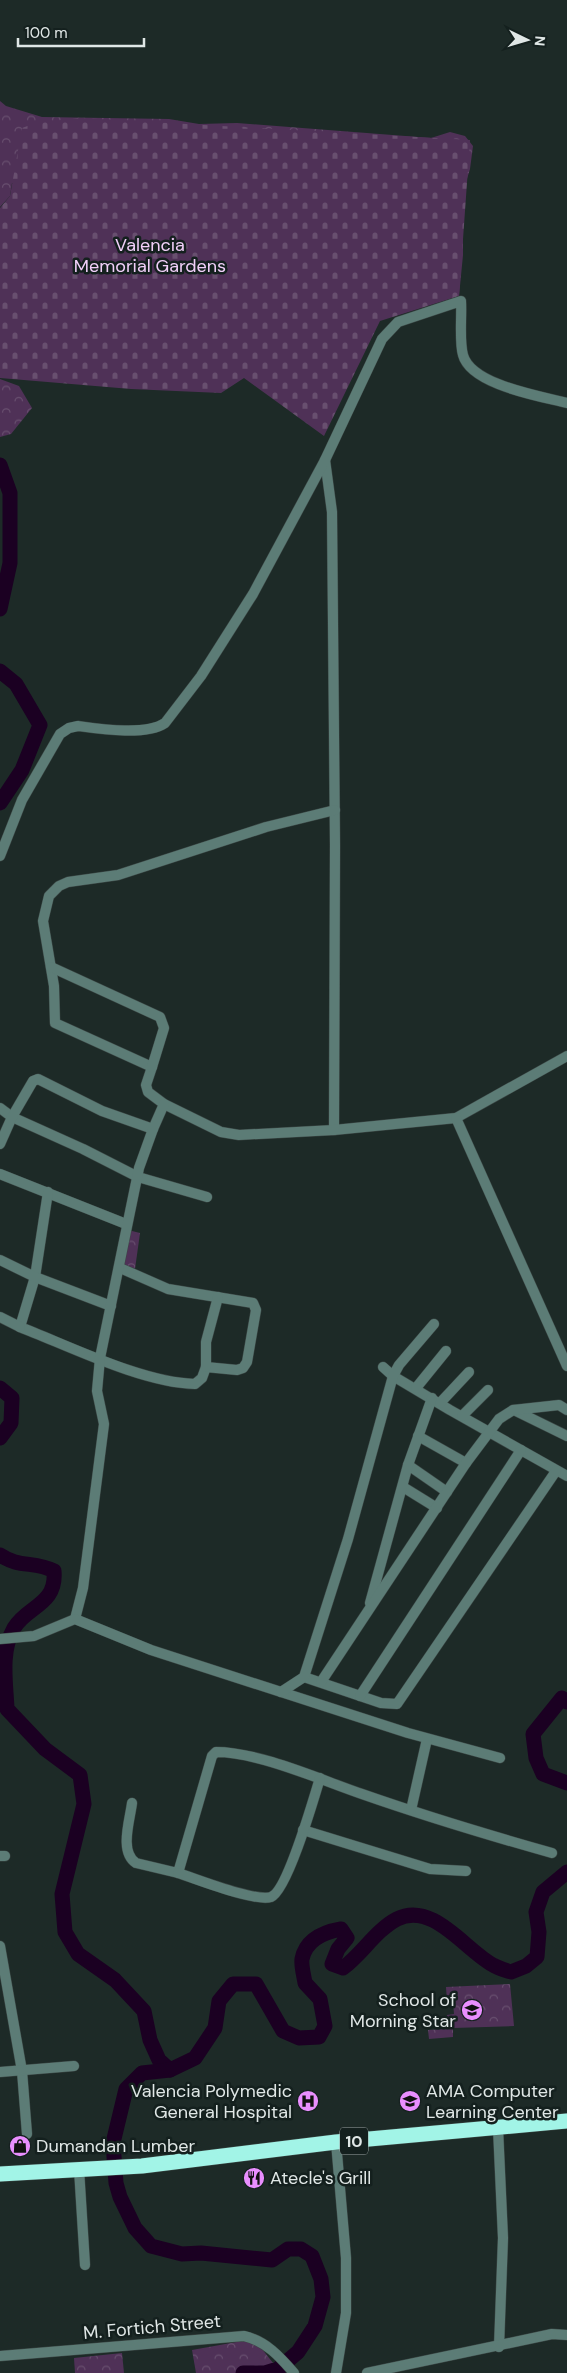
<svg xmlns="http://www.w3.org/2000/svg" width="567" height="2373" font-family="'DM Sans',sans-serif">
  <defs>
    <pattern id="forest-crowns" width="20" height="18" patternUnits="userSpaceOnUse" patternTransform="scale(1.25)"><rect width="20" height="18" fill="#4f3157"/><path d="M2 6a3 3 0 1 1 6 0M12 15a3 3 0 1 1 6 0" fill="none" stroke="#684f6f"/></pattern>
    <pattern id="cemetery-stones" width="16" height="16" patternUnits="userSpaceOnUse" patternTransform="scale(1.25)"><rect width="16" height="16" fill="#4f3157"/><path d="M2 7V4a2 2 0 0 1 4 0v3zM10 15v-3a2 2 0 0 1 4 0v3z" fill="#684f6f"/></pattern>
  </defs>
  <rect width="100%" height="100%" fill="#1d2a27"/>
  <!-- forest -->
  <g fill="url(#forest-crowns)">
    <path d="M 0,101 L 6,106 L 42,117 L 169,119 L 199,124 L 237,123 L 431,138 L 450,132 L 465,136 L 473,146 L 470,169 L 463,192 L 463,255 L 459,296 L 12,183 L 10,196 L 0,207 Z"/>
    <path d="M 0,379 L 19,386 L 32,408 L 11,434 L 0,437 Z"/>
    <path d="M 128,1230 L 140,1233 L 135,1269 L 122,1265 Z"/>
    <path d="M 510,1984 L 514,2026 L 453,2028 L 453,2037 L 429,2039 L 428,2030 L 448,2029 L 447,2015 L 454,2014 L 453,2001 L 447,2001 L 446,1987 Z"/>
    <path d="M 242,2341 L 258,2344 L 281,2373 L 196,2373 L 192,2350 Z"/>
    <path d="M 122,2353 L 124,2373 L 75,2373 L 74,2358 Z"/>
  </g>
  <!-- cemetery -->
  <path fill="url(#cemetery-stones)" d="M 81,118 L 470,140 L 459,296 L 380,321 L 324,436 L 244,378 L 221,393 L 131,389 L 0,378 L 0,208 L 10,196 L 22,128 L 36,123 Z"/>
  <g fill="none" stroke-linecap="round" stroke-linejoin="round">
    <!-- river -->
    <g stroke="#1b0022" stroke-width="15">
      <path d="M 0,465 L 10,493 L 10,563 L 0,609"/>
      <path d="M 0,671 L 16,684 L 40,725 L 22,770 L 0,803"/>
      <path d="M 0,1388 L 12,1398 L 11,1423 L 0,1438"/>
      <path d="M 0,1555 C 19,1568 35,1561 54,1571 C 57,1605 27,1606 14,1628 C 0,1652 6,1683 7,1709 L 45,1749 L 80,1775 L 84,1804 L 62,1894 L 65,1932 L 78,1954 L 115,1980 L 144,2011 L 150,2040 L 159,2060 L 170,2070"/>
      <path d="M 567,1702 L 562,1698 L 533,1734 L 536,1758 L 543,1774 L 567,1783"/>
      <path d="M 243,2373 L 265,2373 L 278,2369 L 298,2352 L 315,2326 L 323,2297 L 321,2279 L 312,2256 L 301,2249 L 288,2249 L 272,2260 L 201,2253 L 182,2254 L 151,2246 L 135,2228 L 120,2197 L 116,2183 L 113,2143 L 126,2089 L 142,2073 L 170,2070 L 195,2058 L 215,2028 L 219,2001 L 233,1984 L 256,1984 L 283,2031 L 299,2038 L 319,2037 L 325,2026 L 320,1999 L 305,1983 C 304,1976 301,1966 302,1959 C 306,1939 324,1932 341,1929 L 347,1938 L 338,1949 L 332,1964 L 343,1968 C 362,1954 376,1930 397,1919 C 433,1901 465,1950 493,1965 C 498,1968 505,1970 511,1972 L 526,1966 L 537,1957 L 539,1932 L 536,1912 L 543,1892 L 567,1872"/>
    </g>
    <!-- minor casing -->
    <g stroke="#3c4846" stroke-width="11">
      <g id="minor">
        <path d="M 325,460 L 332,512 L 335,845 L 334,1130"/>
        <path d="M 335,810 L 266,827 L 118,875 L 68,882 L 59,886 L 49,896 L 43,921 L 54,986 L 55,1023 L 152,1067 L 146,1085 L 148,1092 L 164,1104 L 221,1132 L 239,1135 L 334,1130 L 456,1118 L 567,1056"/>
        <path d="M 0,856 L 22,800 L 60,734 L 69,728 L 78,726 C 100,729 146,736 165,723 L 201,676 L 253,594 L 325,460 L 382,339 L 398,322 L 461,301 C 462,316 459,341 463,355 C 471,385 540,396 567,403"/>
        <path d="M 51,967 L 160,1017 L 164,1028 L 152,1067"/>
        <path d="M 0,1108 L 12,1117 L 83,1149 L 138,1177 L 207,1197"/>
        <path d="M 456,1118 L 567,1366"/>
        <path d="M 0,1144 L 12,1117 L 33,1081 L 38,1079 L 102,1111 L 153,1129"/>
        <path d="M 0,1174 L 126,1224"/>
        <path d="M 48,1192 L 35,1277 L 20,1327 C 69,1346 143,1383 195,1384 L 202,1378 L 206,1367 L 237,1370 L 243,1368 L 247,1362 L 256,1310 L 253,1303 L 168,1289 L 120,1268"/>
        <path d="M 0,1260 L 35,1277 L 111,1306"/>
        <path d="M 0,1317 L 20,1327"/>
        <path d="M 206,1367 L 206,1342 L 218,1297"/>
        <path d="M 383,1367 L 393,1376 L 450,1410 L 567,1476"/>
        <path d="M 416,1388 L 446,1351"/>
        <path d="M 440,1403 L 469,1372"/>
        <path d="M 514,1410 L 567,1436"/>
        <path d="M 462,1416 L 488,1390"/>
        <path d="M 418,1436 L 466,1463"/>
        <path d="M 408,1465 L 447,1492"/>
        <path d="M 403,1487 L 437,1508"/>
        <path d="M 370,1603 L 408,1465 L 432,1398"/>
        <path d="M 75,1619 L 83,1588 L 104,1424 L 97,1391 L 100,1358 L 139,1168 L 153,1129 L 164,1104"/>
        <path d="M 0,1639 L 34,1636 L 75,1619 L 151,1650 L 408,1733 L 500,1758"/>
        <path d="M 304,1677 L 381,1703 L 397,1704 L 556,1471"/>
        <path d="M 321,1682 L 466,1463 L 499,1419 L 513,1410 L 559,1405 L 567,1410"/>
        <path d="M 281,1692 L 304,1677 L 348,1539 L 393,1376 L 399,1365 L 434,1324"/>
        <path d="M 360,1696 L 521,1450"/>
        <path d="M 132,1803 C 130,1820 119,1852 136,1863 L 178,1873 L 212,1756 L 216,1752 C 259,1752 321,1780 362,1794 C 425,1816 488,1835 552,1853"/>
        <path d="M 411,1810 L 427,1739"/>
        <path d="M 303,1830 L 430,1869 L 466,1871"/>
        <path d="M 0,1856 L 5,1856"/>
        <path d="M 178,1873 C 197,1879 254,1902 271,1897 C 287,1891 314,1798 320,1778"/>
        <path d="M 0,1946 L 22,2071 L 27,2134"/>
        <path d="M 0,2072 L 74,2066"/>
        <path d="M 498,2128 L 503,2238 L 499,2347"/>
        <path d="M 79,2169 L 85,2265"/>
        <path d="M 0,2356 L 244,2336 C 266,2341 280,2357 294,2373"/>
        <path d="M 336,2373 L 346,2313 L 346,2258 L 336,2142"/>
        <path d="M 367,2373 L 552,2334 L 567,2335"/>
      </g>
    </g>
    <!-- highway casing -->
    <g stroke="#3c4846" stroke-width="16">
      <path id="highway" d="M 0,2174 L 142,2166 L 336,2142 L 567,2121"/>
    </g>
    <!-- minor -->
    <use href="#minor" stroke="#5c7c76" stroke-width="10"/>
    <!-- highway -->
    <use href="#highway" stroke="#a2f4e7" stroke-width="15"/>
  </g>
  <!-- icons -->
  <defs>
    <g id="school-disc" transform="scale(1.125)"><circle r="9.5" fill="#e98efe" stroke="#14201e"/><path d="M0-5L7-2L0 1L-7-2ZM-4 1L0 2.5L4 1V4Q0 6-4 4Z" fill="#111"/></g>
    <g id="hospital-disc" transform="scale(1.125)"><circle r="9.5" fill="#e98efe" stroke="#14201e"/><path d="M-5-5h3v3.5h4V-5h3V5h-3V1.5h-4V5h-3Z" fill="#111"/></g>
    <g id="university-disc" transform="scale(1.125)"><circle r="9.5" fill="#e98efe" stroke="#14201e"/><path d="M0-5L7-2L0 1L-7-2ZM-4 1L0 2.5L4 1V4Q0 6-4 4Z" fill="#111"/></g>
    <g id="shop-disc" transform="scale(1.125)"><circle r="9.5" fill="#e98efe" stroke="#14201e"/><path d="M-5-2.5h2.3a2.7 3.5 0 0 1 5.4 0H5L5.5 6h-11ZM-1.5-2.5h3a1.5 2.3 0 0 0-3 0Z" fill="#111"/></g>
    <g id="restaurant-disc" transform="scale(1.125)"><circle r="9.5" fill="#e98efe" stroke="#14201e"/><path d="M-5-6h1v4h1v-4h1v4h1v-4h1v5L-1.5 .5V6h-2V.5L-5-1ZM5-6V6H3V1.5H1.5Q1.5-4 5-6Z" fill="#111"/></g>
  </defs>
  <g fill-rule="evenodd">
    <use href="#school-disc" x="472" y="2010"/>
    <use href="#hospital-disc" x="308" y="2101"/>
    <use href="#university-disc" x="410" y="2101"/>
    <use href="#shop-disc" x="20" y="2146"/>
    <use href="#restaurant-disc" x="254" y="2178"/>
  </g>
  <g text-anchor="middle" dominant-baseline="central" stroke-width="5" stroke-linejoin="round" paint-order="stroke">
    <!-- shield labels -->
    <rect fill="#14201e" stroke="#a3abaa" stroke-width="1" x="340" y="2127.5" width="28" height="27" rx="4"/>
    <g font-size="16" font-weight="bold" fill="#e0e7e6">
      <text x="354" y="2141">10</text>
    </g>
    <!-- park labels -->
    <g font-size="18" fill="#f2d0fa" stroke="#14201e">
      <text x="150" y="245">Valencia<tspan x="150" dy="21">Memorial Gardens</tspan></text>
    </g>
    <!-- poi labels -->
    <g font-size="18" fill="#e0e7e6" stroke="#14201e" text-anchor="start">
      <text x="456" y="2000" text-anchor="end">School of<tspan x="456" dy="21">Morning Star</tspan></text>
      <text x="292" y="2091" text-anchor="end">Valencia Polymedic<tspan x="292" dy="21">General Hospital</tspan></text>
      <text x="426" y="2091">AMA Computer<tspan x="426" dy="21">Learning Center</tspan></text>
      <text x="36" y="2146">Dumandan Lumber</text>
      <text x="270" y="2178">Atecle's Grill</text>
    </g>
    <!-- street labels -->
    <g font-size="18" fill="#e0e7e6" stroke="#14201e">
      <text transform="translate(152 2327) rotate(-5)">M. Fortich Street</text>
    </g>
  </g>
  <!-- north arrow -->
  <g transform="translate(527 40) rotate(95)" stroke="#14201e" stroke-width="4" paint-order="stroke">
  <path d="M0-4L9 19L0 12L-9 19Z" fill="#e0e7e6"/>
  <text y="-8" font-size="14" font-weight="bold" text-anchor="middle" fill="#e0e7e6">N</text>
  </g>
  <!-- scale -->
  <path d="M18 38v8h126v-8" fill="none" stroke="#e0e7e6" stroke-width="2.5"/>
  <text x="25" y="38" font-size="15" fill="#e0e7e6" stroke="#14201e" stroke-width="4" paint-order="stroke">100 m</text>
</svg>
